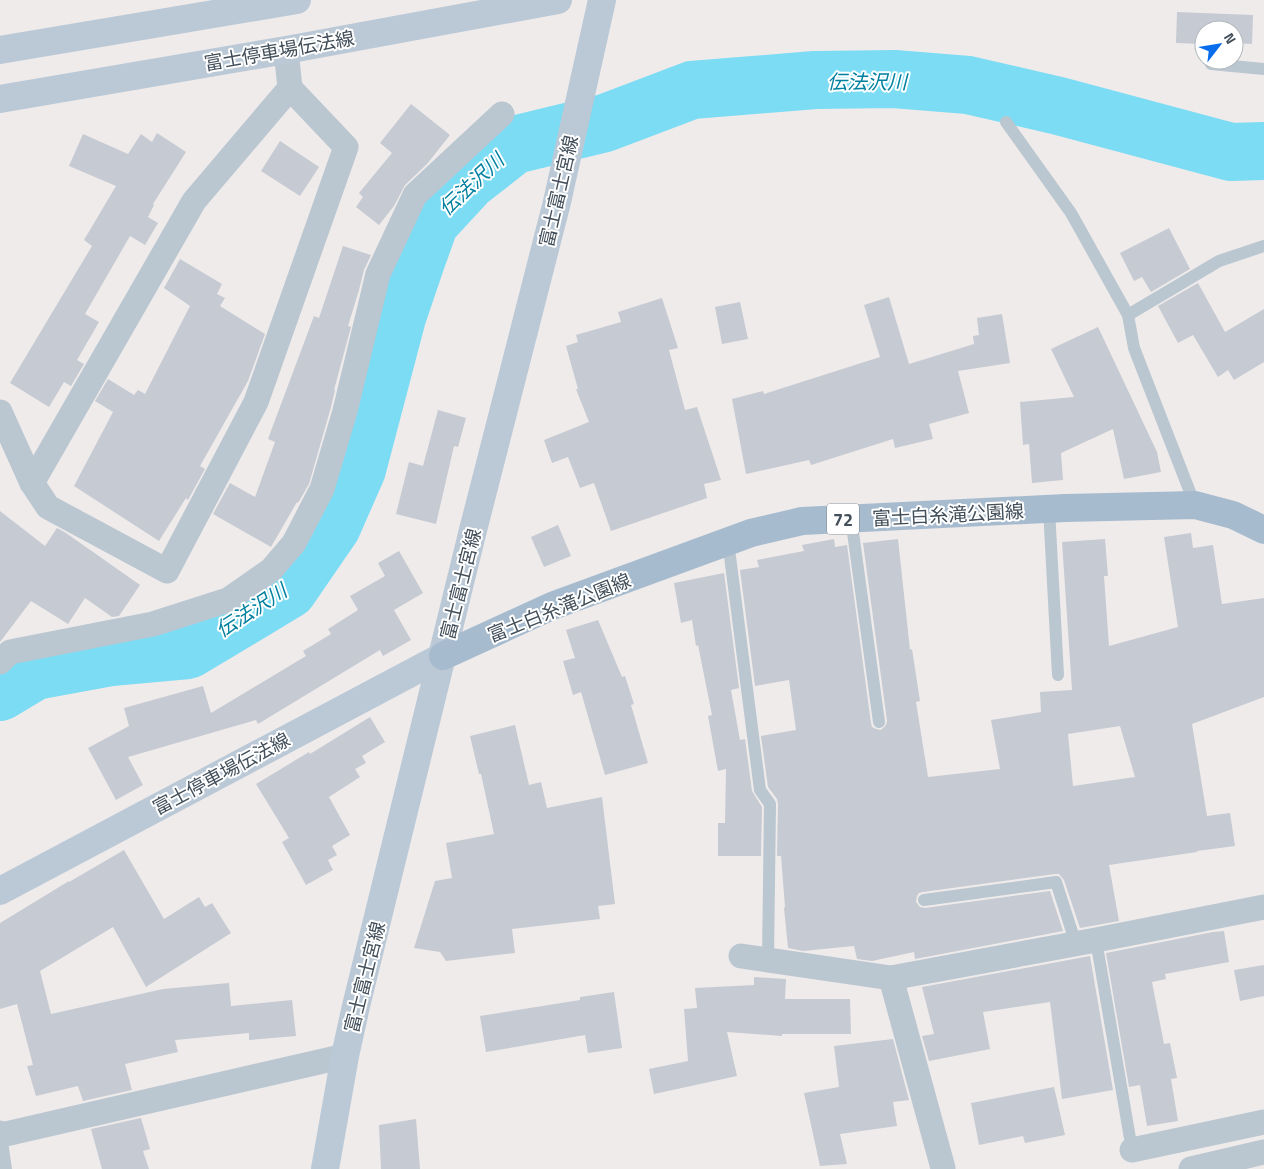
<svg xmlns="http://www.w3.org/2000/svg" width="1264" height="1169" font-family="'Titillium Web','Noto Sans JP',sans-serif">
  <rect width="100%" height="100%" fill="#efebeb"/>
  <g fill="none" stroke-linecap="round" stroke-linejoin="round">
    <!-- river -->
    <path stroke="#7bdcf4" stroke-width="58" d="M 0,692 L 35,671 L 111,657 L 188,650 L 288,590 L 332,526 L 357,469 L 397,317 L 416,261 L 430,222 L 468,181 L 514,145 L 605,123 L 692,90 L 815,80 L 894,79 L 968,85 L 1059,106 L 1231,152 L 1264,151"/>
  </g>
  <!-- building -->
  <g fill="#c6cad2" fill-rule="evenodd">
    <path d="M 1177,12 L 1253,15 L 1252,44 L 1234,43 L 1234,30 L 1204,30 L 1204,44 L 1176,43 Z"/>
    <path d="M 411,104 L 450,135 L 427,164 L 405,185 L 394,206 L 379,225 L 356,207 L 363,197 L 359,193 L 392,153 L 380,143 Z"/>
    <path d="M 157,133 L 186,152 L 153,204 L 154,205 L 148,217 L 158,223 L 145,245 L 130,236 L 85,314 L 99,322 L 77,360 L 84,364 L 71,386 L 64,382 L 49,407 L 10,383 L 92,246 L 84,240 L 116,186 L 69,166 L 83,134 L 128,154 L 141,134 L 152,142 Z"/>
    <path d="M 280,141 L 319,167 L 300,196 L 261,171 Z"/>
    <path d="M 1169,228 L 1190,269 L 1151,292 L 1142,277 L 1134,281 L 1120,253 Z"/>
    <path d="M 343,246 L 371,255 L 364,270 L 359,290 L 348,326 L 351,327 L 334,390 L 335,390 L 331,407 L 309,484 L 298,503 L 297,502 L 271,547 L 213,514 L 230,483 L 255,497 L 275,442 L 268,439 L 314,316 L 319,318 Z"/>
    <path d="M 180,259 L 222,284 L 217,294 L 225,298 L 220,306 L 265,334 L 248,381 L 200,466 L 205,469 L 188,500 L 186,498 L 159,541 L 74,486 L 113,412 L 95,401 L 108,379 L 134,395 L 138,390 L 145,394 L 190,306 L 164,288 Z"/>
    <path d="M 1198,283 L 1225,332 L 1264,309 L 1264,362 L 1234,380 L 1228,370 L 1218,377 L 1193,335 L 1178,343 L 1158,306 Z"/>
    <path d="M 889,297 L 909,364 L 974,344 L 973,336 L 979,335 L 977,318 L 1002,314 L 1010,363 L 958,371 L 969,413 L 929,424 L 933,439 L 895,448 L 893,439 L 811,465 L 809,460 L 746,474 L 732,399 L 763,391 L 764,394 L 880,357 L 864,305 Z"/>
    <path d="M 662,298 L 678,348 L 669,350 L 685,410 L 697,407 L 721,480 L 704,484 L 707,498 L 611,531 L 594,483 L 580,488 L 568,457 L 552,463 L 544,440 L 589,422 L 576,389 L 578,389 L 566,346 L 578,342 L 576,335 L 621,322 L 618,312 Z"/>
    <path d="M 740,302 L 748,339 L 722,344 L 715,307 Z"/>
    <path d="M 1098,327 L 1157,452 L 1161,472 L 1124,479 L 1113,429 L 1061,453 L 1063,480 L 1032,483 L 1029,444 L 1023,445 L 1020,402 L 1074,397 L 1051,349 Z"/>
    <path d="M 438,410 L 466,418 L 458,447 L 454,446 L 436,524 L 396,514 L 409,462 L 423,466 Z"/>
    <path d="M 0,511 L 45,546 L 57,528 L 66,533 L 140,585 L 119,616 L 112,617 L 85,598 L 68,624 L 31,601 L 0,642 Z"/>
    <path d="M 558,525 L 571,556 L 544,567 L 531,537 Z"/>
    <path d="M 1191,533 L 1193,548 L 1213,545 L 1222,604 L 1264,598 L 1264,697 L 1192,724 L 1207,816 L 1230,813 L 1235,846 L 1197,851 L 1197,852 L 1109,865 L 1119,921 L 1080,928 L 1064,880 L 1059,874 L 1055,874 L 923,892 L 919,893 L 917,896 L 916,902 L 920,907 L 925,908 L 1050,891 L 1063,931 L 915,959 L 914,952 L 872,961 L 857,959 L 854,946 L 803,951 L 788,948 L 784,908 L 785,907 L 781,856 L 777,856 L 778,804 L 777,799 L 768,787 L 761,736 L 796,730 L 789,680 L 755,686 L 740,570 L 759,567 L 757,560 L 804,551 L 802,545 L 834,539 L 835,547 L 847,545 L 871,723 L 872,727 L 876,729 L 881,730 L 886,725 L 887,721 L 863,543 L 898,539 L 910,650 L 912,649 L 920,701 L 916,702 L 928,777 L 1000,769 L 991,720 L 1041,712 L 1040,692 L 1072,690 L 1062,542 L 1105,539 L 1108,576 L 1104,576 L 1109,646 L 1178,627 L 1164,537 ZM 1120,726 L 1135,777 L 1073,786 L 1068,734 Z"/>
    <path d="M 399,551 L 423,593 L 394,610 L 411,640 L 383,656 L 380,650 L 258,724 L 256,720 L 128,757 L 143,785 L 116,800 L 88,748 L 129,726 L 124,708 L 203,686 L 211,713 L 306,656 L 303,651 L 331,634 L 328,629 L 358,610 L 350,596 L 385,576 L 378,563 Z"/>
    <path d="M 724,573 L 739,688 L 731,690 L 740,740 L 745,739 L 752,791 L 762,807 L 761,856 L 718,856 L 718,823 L 725,823 L 726,769 L 718,771 L 708,716 L 712,715 L 698,645 L 696,646 L 692,620 L 681,623 L 674,583 Z"/>
    <path d="M 598,620 L 622,677 L 625,676 L 634,704 L 631,705 L 648,763 L 605,775 L 581,692 L 573,695 L 563,661 L 575,658 L 566,630 Z"/>
    <path d="M 370,717 L 385,742 L 362,756 L 366,763 L 355,769 L 360,777 L 329,797 L 350,835 L 332,846 L 337,855 L 328,860 L 333,870 L 306,885 L 282,842 L 289,838 L 256,784 L 309,752 L 310,754 Z"/>
    <path d="M 515,725 L 529,785 L 541,782 L 547,808 L 602,797 L 615,904 L 598,906 L 600,919 L 512,929 L 515,953 L 446,961 L 440,952 L 414,948 L 435,881 L 452,878 L 446,843 L 494,834 L 481,774 L 479,774 L 470,736 Z"/>
    <path d="M 124,850 L 164,919 L 199,897 L 205,907 L 212,903 L 231,933 L 146,987 L 113,927 L 40,971 L 51,1014 L 163,989 L 229,983 L 231,1006 L 292,1000 L 296,1036 L 249,1040 L 249,1033 L 175,1040 L 178,1052 L 125,1064 L 132,1090 L 83,1101 L 78,1086 L 36,1096 L 27,1066 L 33,1065 L 17,1004 L 0,1009 L 0,923 L 69,881 L 69,882 Z"/>
    <path d="M 1224,931 L 1229,962 L 1165,974 L 1166,979 L 1152,982 L 1164,1044 L 1170,1043 L 1177,1078 L 1171,1079 L 1178,1121 L 1147,1126 L 1140,1085 L 1129,1087 L 1106,953 L 1213,932 Z"/>
    <path d="M 1090,956 L 1113,1090 L 1062,1099 L 1050,1002 L 983,1012 L 990,1049 L 929,1061 L 922,1036 L 934,1034 L 922,987 Z"/>
    <path d="M 1264,965 L 1264,996 L 1240,1001 L 1234,970 Z"/>
    <path d="M 754,977 L 786,979 L 785,999 L 850,999 L 851,1034 L 782,1034 L 782,1036 L 727,1032 L 737,1076 L 654,1094 L 649,1069 L 688,1061 L 684,1009 L 697,1008 L 695,988 L 754,985 Z"/>
    <path d="M 614,992 L 622,1048 L 588,1053 L 585,1035 L 486,1052 L 480,1016 L 580,1000 L 580,997 Z"/>
    <path d="M 893,1039 L 909,1100 L 893,1102 L 897,1126 L 840,1134 L 847,1164 L 820,1166 L 804,1093 L 839,1087 L 834,1046 Z"/>
    <path d="M 1054,1087 L 1065,1135 L 1025,1143 L 1023,1136 L 979,1145 L 971,1103 Z"/>
    <path d="M 141,1118 L 150,1149 L 143,1151 L 149,1169 L 102,1169 L 91,1129 Z"/>
    <path d="M 416,1119 L 420,1169 L 381,1169 L 379,1125 Z"/>
  </g>
  <g fill="none" stroke-linecap="round" stroke-linejoin="round">
    <!-- lane -->
    <g stroke="#bac6d0" stroke-width="12">
      <path d="M 1211,64 L 1264,69"/>
      <path d="M 1006,122 L 1071,213 L 1128,315"/>
      <path d="M 1195,505 L 1134,348 L 1128,315 L 1219,261 L 1264,246"/>
      <path d="M 1049,509 L 1058,675"/>
      <path d="M 851,518 L 879,722"/>
      <path d="M 728,541 L 760,790 L 770,804 L 768,960"/>
      <path d="M 924,900 L 1056,882 L 1076,944"/>
      <path d="M 1096,940 L 1132,1150"/>
      <path d="M 1,1135 L 6,1169"/>
    </g>
    <!-- street -->
    <g stroke="#bac6d0" stroke-width="25">
      <path d="M 0,412 L 32,483 L 48,507 L 167,571 L 256,402 L 346,147 L 290,88"/>
      <path d="M 32,483 L 194,201 L 290,88 L 286,50"/>
      <path d="M 0,662 L 10,652 L 153,624 L 228,600 L 271,570 L 294,543 L 322,489 L 345,411 L 378,274 L 415,195 L 502,114"/>
      <path d="M 741,956 L 891,978 L 1096,940 L 1264,907"/>
      <path d="M 891,978 L 943,1168"/>
      <path d="M 0,1133 L 1,1135 L 345,1056"/>
      <path d="M 1132,1150 L 1264,1122"/>
      <path d="M 1191,1169 L 1264,1152"/>
    </g>
    <!-- secondary -->
    <g stroke="#bbc9d7" stroke-width="28">
      <path d="M 0,50 L 297,0"/>
      <path d="M 0,99 L 286,50 L 558,0"/>
      <path d="M 0,891 L 443,656"/>
      <path d="M 325,1169 L 345,1056 L 356,1006 L 472,534 L 557,202 L 602,0"/>
    </g>
    <!-- primary -->
    <path stroke="#a7bbce" stroke-width="28" d="M 443,656 L 552,606 L 751,533 L 802,521 L 1065,508 L 1195,505 L 1233,515 L 1264,530"/>
  </g>
  <g text-anchor="middle" dominant-baseline="central" stroke-width="4" stroke-linejoin="round" paint-order="stroke">
    <!-- shield labels -->
    <rect fill="#fff" stroke="#7b848c" stroke-width="1" x="827" y="503.5" width="32" height="31" rx="4"/>
    <g font-size="18" font-weight="bold" fill="#424f5a">
      <text x="843" y="519">72</text>
    </g>
    <!-- street labels -->
    <g font-size="19" fill="#424f5a" stroke="#fff">
      <text transform="translate(279 50) rotate(-10)">富士停車場伝法線</text>
      <text transform="translate(558 191) rotate(-77)">富士富士宮線</text>
      <text transform="translate(948 514) rotate(-3)">富士白糸滝公園線</text>
      <text transform="translate(460 584) rotate(-76)">富士富士宮線</text>
      <text transform="translate(559 607) rotate(-22)">富士白糸滝公園線</text>
      <text transform="translate(221 773) rotate(-28)">富士停車場伝法線</text>
      <text transform="translate(364 977) rotate(-76)">富士富士宮線</text>
    </g>
    <!-- water labels -->
    <g font-size="20" font-style="italic" fill="#0280a0" stroke="#fff">
      <text x="867" y="81">伝法沢川</text>
      <text transform="translate(471 184) rotate(-43)">伝法沢川</text>
      <text transform="translate(251 610) rotate(-33)">伝法沢川</text>
    </g>
  </g>
  <!-- north arrow -->
  <g transform="translate(1219 45) rotate(59)"><circle r="24" fill="#ffffff" stroke="#b3b9bd"/>
  <path d="M0-4L9 19L0 12L-9 19Z" fill="#076ded"/>
  <text y="-8" font-size="14" font-weight="bold" text-anchor="middle" fill="#424f5a">N</text>
  </g>
</svg>
